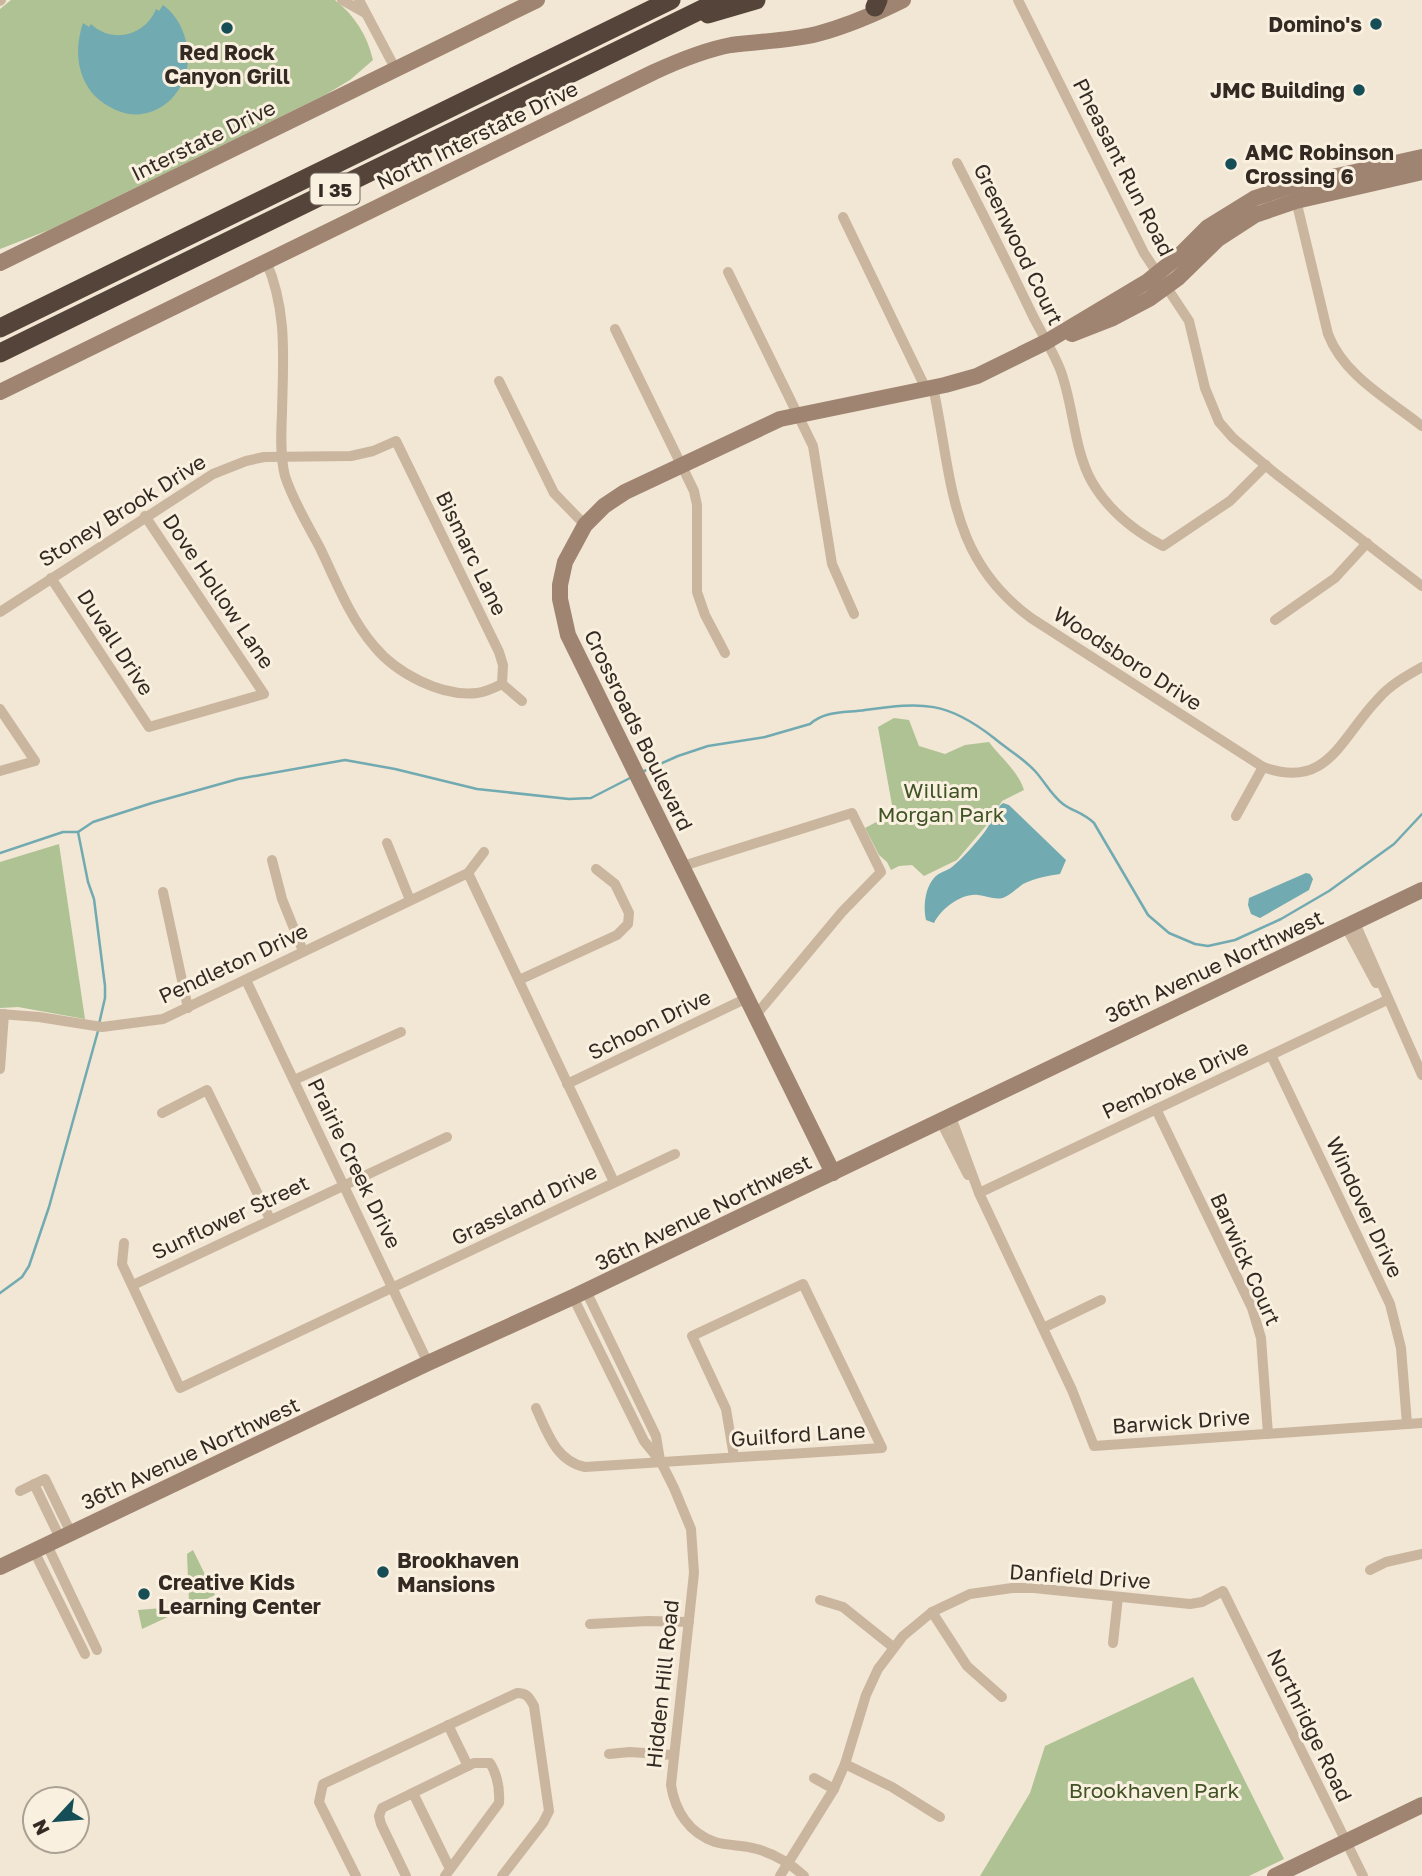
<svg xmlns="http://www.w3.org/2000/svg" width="1422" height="1876" font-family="'Golos Text',sans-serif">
  <rect width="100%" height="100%" fill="#f2e6d4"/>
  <!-- green -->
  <g fill="#afc293">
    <path d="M 11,0 L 335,0 C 355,16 367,35 373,60 L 350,80 L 325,95 L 49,230 L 0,249 L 0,9 Z"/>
    <path d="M 894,718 L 909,720 L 919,746 L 945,754 L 965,745 L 989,742 C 1001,758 1018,771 1024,790 L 1002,801 L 990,821 L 957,860 L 924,876 L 912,865 L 899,866 L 891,870 L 887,862 L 879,855 L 865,828 L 882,819 L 892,805 L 878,727 Z"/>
    <path d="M 59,844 L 85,1019 L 18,1007 L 0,1008 L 0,862 Z"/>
    <path d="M 193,1550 L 215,1595 L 142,1629 L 138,1610 L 187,1606 L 189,1603 L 187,1554 Z"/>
    <path d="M 1193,1677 L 1284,1859 L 1249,1876 L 980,1876 L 1030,1793 L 1045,1746 Z"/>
  </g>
  <!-- water -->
  <g fill="#71aab1">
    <path d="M 163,5 C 177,15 184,30 187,46 C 193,76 174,110 141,114 C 131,116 119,112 110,107 C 79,91 72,55 83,23 L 89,27 L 91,24 C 112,44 145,36 156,9 L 159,11 Z"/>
    <path d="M 1003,803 L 1009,805 L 1066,860 L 1060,874 C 1047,876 1035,878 1023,884 C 1017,888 1012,894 1005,897 C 997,901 987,896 978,895 C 961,893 941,909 934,923 L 926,920 C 923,907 925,888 934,878 C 939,872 947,871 952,867 C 964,857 977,842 986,830 C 992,821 995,809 1003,803 Z"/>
    <path d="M 1306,873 L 1310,874 L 1313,879 L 1309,890 L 1260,918 L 1251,914 L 1248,905 L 1249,898 Z"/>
  </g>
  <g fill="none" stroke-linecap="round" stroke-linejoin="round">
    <!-- stream -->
    <g stroke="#71aab1" stroke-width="2.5">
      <path d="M 642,772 L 678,756 L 708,746 L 765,737 L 810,724 C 826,710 846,713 865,710 C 923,702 947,701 994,738 C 1007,749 1023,758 1035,771 C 1045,782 1051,795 1063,804 C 1074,812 1082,812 1094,823 L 1148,915 L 1169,933 L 1195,944 L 1208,946 L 1235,940 L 1281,919 L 1329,891 L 1394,844 L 1422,814"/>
      <path d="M 78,832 L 88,882 L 94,899 L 105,986 L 105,998 L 99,1024"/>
      <path d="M 0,853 L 63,832 L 78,832 L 93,822 L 152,803 L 238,779 L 345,760 L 395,769 L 477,789 L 569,799 L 591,798 L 630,778"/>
      <path d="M 0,1293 L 22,1277 L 29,1266 L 49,1207 L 98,1031"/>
    </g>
    <!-- street -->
    <g stroke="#cab69f" stroke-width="10">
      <path d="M 342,0 L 365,13"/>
      <path d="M 359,0 L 396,70"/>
      <path d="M 1018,0 L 1144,253 L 1189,321 L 1205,388 L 1219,422 L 1233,438 L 1276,474 L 1422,586"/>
      <path d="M 0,1 L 1,0"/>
      <path d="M 957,163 C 982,212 1007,262 1031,312 C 1040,331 1052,349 1060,369 C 1074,405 1073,448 1092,482 C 1109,511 1134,531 1163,546 L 1230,501 L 1266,465"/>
      <path d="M 1295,196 L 1328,334 C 1344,376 1388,399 1422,426"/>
      <path d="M 843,217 L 926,389"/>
      <path d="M 266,261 C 288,312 283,359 282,413 C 281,433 280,457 285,476 C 293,501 308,525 320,548 C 336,581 350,618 374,646 C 396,673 441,697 477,693 C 486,692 494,688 502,684"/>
      <path d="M 728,272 L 813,446 L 832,564 L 854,614"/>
      <path d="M 615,329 L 694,491 L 697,505 L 697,592 L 705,615 L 725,653"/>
      <path d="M 499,381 L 554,493 L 585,525"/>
      <path d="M 933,387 C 953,480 948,557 1031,618 L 1263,767 C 1328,791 1341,737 1378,699 C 1390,685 1406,676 1422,667"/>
      <path d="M 51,578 L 149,727 L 264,694 L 145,516"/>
      <path d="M 0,612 L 213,474 L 246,461 L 264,457 L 351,456 L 373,451 L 396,441 L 499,652 L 503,665 L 502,684"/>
      <path d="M 1275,620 L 1335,578 L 1367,543"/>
      <path d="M 502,684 L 522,701"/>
      <path d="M 0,709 L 35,761 L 0,771"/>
      <path d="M 1236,816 L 1263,767"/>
      <path d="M 387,843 L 410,900"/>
      <path d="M 272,860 L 282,899 L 303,951"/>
      <path d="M 683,866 L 852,813 L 881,872 L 842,912 L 756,1015"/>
      <path d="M 468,873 L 614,1182"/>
      <path d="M 163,892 L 188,1008"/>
      <path d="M 1355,923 L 1422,1075"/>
      <path d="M 1346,927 L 1376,983"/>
      <path d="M 246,980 L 428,1363"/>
      <path d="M 519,980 L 617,935 L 628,924 L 629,913 L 615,884 L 596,869"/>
      <path d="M 0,1014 L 39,1017 L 102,1027 L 163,1019 L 468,873 L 484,852"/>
      <path d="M 1271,1055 L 1390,1304 L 1401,1348 L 1407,1424"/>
      <path d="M 0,1069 L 4,1014"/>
      <path d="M 294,1080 L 401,1032"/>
      <path d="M 567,1084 L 747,998"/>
      <path d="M 1156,1109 L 1252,1308 L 1261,1338 L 1268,1434"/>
      <path d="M 162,1113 L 207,1090 L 270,1219"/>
      <path d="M 951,1117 L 979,1193 L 1072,1390 L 1094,1446 L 1422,1423"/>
      <path d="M 941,1122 L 968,1175"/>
      <path d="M 979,1193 L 1387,1000"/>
      <path d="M 124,1243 L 122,1264 L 180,1388 L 675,1154"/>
      <path d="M 133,1285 L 447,1137"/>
      <path d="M 586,1291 L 656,1436 L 660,1460"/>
      <path d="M 573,1297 L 644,1441 L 661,1462 L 674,1488 L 691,1529 L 694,1573 L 671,1785 C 675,1811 689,1833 715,1842 C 729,1846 744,1845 757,1849 C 774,1854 791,1864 804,1876"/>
      <path d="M 1043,1328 L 1101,1300"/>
      <path d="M 536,1408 C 547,1432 556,1461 585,1467 L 882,1448 L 803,1284 L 692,1336 L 726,1409 L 734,1457"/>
      <path d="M 34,1484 L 60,1538"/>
      <path d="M 20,1491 L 45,1479 L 71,1533"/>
      <path d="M 47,1545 L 97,1650"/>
      <path d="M 34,1551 L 85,1654"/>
      <path d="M 1370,1570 L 1386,1562 L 1422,1554"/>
      <path d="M 820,1600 L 843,1607 L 893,1647"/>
      <path d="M 932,1612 L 967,1666 L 1002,1697"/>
      <path d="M 590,1624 L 648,1621 L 689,1622"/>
      <path d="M 1113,1643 L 1118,1597"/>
      <path d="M 448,1725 L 468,1766"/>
      <path d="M 609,1754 L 630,1752 L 673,1755"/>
      <path d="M 845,1764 L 892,1787 L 940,1817"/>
      <path d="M 814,1778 L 834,1789"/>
      <path d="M 413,1793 L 450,1869"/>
      <path d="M 356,1876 L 319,1802 L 323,1784 L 517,1693 C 527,1693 529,1697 534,1706 L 549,1811 L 543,1823 L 502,1876"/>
      <path d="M 406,1876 L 381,1824 L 379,1816 L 382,1808 L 474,1763 L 490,1763 C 498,1776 500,1788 499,1803 L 445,1876"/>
      <path d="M 780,1876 L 834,1789 L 845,1764 L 866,1695 L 878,1669 L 903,1636 L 932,1612 L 970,1594 L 1012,1588 L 1034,1588 L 1190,1604 L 1202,1602 L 1223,1591 L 1363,1876"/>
    </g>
    <!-- secondary -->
    <g stroke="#9e8471" stroke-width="16">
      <path d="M 0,263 L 537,0"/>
      <path d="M 1072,334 L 1113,318 L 1149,299 L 1178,278 L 1218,239 L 1255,215 L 1296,201 L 1422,172"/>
      <path d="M 0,392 L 654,72 C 678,61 704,50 731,45 C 760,41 789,41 817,34 C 847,26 875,14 903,0"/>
      <path d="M 833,1173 L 568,635 L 560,599 L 560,585 L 565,562 L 585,525 L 604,506 L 625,492 L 780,419 L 945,385 L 977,376 L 1046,342 L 1148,281 L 1179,256 L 1208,227 L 1255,198 L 1292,186 L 1422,157"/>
      <path d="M 0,1567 L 428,1363 L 573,1297 L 1422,890"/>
      <path d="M 1275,1876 L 1422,1805"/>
    </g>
    <!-- highway -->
    <g stroke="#55443a" stroke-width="19">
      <path d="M 875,7 L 878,0"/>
      <path d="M 708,14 L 756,0"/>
      <path d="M 0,328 L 671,0"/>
      <path d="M 0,353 L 721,0"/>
    </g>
  </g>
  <!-- markers -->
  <g fill="#164e57" stroke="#faf0e0" stroke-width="2.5">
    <circle cx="1376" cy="24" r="7"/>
    <circle cx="227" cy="28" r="7"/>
    <circle cx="1359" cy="90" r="7"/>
    <circle cx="1231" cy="164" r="7"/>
    <circle cx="383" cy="1572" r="7"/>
    <circle cx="144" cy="1594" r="7"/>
  </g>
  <g text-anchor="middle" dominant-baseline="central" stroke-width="6" stroke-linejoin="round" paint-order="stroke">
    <!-- shield labels -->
    <rect fill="#faf0e0" stroke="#6f655c" stroke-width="2" x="310.5" y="173.5" width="49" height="31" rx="5"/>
    <g font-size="19" font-weight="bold" fill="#332a23">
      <text x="335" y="189">I 35</text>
    </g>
    <!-- poi labels -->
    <g font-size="21" font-weight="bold" fill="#332a23" stroke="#faf0e0" text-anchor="start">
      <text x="1362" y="24" text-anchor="end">Domino's</text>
      <text x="227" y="52" text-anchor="middle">Red Rock<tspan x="227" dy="24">Canyon Grill</tspan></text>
      <text x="1345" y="90" text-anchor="end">JMC Building</text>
      <text x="1245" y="152">AMC Robinson<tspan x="1245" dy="24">Crossing 6</tspan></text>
      <text x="397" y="1560">Brookhaven<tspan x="397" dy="24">Mansions</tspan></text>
      <text x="158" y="1582">Creative Kids<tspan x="158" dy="24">Learning Center</tspan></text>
    </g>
    <!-- street labels -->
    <g font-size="21" fill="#332a23" stroke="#faf0e0">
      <text transform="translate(477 135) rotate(-26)">North Interstate Drive</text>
      <text transform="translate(203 140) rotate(-26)">Interstate Drive</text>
      <text transform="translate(1124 167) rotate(63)">Pheasant Run Road</text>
      <text transform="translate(1019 244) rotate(64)">Greenwood Court</text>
      <text transform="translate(122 510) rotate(-32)">Stoney Brook Drive</text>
      <text transform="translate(472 553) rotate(64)">Bismarc Lane</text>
      <text transform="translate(219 591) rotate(56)">Dove Hollow Lane</text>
      <text transform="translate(116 642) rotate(57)">Duvall Drive</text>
      <text transform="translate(1128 658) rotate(33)">Woodsboro Drive</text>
      <text transform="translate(639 730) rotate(64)">Crossroads Boulevard</text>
      <text transform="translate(233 963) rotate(-25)">Pendleton Drive</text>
      <text transform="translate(1214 966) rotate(-25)">36th Avenue Northwest</text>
      <text transform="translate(649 1024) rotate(-26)">Schoon Drive</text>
      <text transform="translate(1175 1079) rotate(-25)">Pembroke Drive</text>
      <text transform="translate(355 1163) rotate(64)">Prairie Creek Drive</text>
      <text transform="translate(524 1204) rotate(-26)">Grassland Drive</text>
      <text transform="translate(1365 1207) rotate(65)">Windover Drive</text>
      <text transform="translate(703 1212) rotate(-26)">36th Avenue Northwest</text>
      <text transform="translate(230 1217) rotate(-25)">Sunflower Street</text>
      <text transform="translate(1246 1259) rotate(66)">Barwick Court</text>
      <text transform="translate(1181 1421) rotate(-4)">Barwick Drive</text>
      <text transform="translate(798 1434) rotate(-4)">Guilford Lane</text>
      <text transform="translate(190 1453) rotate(-25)">36th Avenue Northwest</text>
      <text transform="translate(1080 1576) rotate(4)">Danfield Drive</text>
      <text transform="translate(662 1684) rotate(-84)">Hidden Hill Road</text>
      <text transform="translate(1310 1725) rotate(64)">Northridge Road</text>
    </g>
    <!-- park labels -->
    <g font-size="21" fill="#3f5325" stroke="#faf0e0">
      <text x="941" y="790">William<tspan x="941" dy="24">Morgan Park</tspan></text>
      <text x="1154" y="1790">Brookhaven Park</text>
    </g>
  </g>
  <!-- north arrow -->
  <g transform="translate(56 1820) rotate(244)"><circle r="33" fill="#faf0e0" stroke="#aaa194" stroke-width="2"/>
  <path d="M0-5L12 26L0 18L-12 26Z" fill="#164e57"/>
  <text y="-10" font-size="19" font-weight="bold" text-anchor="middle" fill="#332a23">N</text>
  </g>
</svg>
